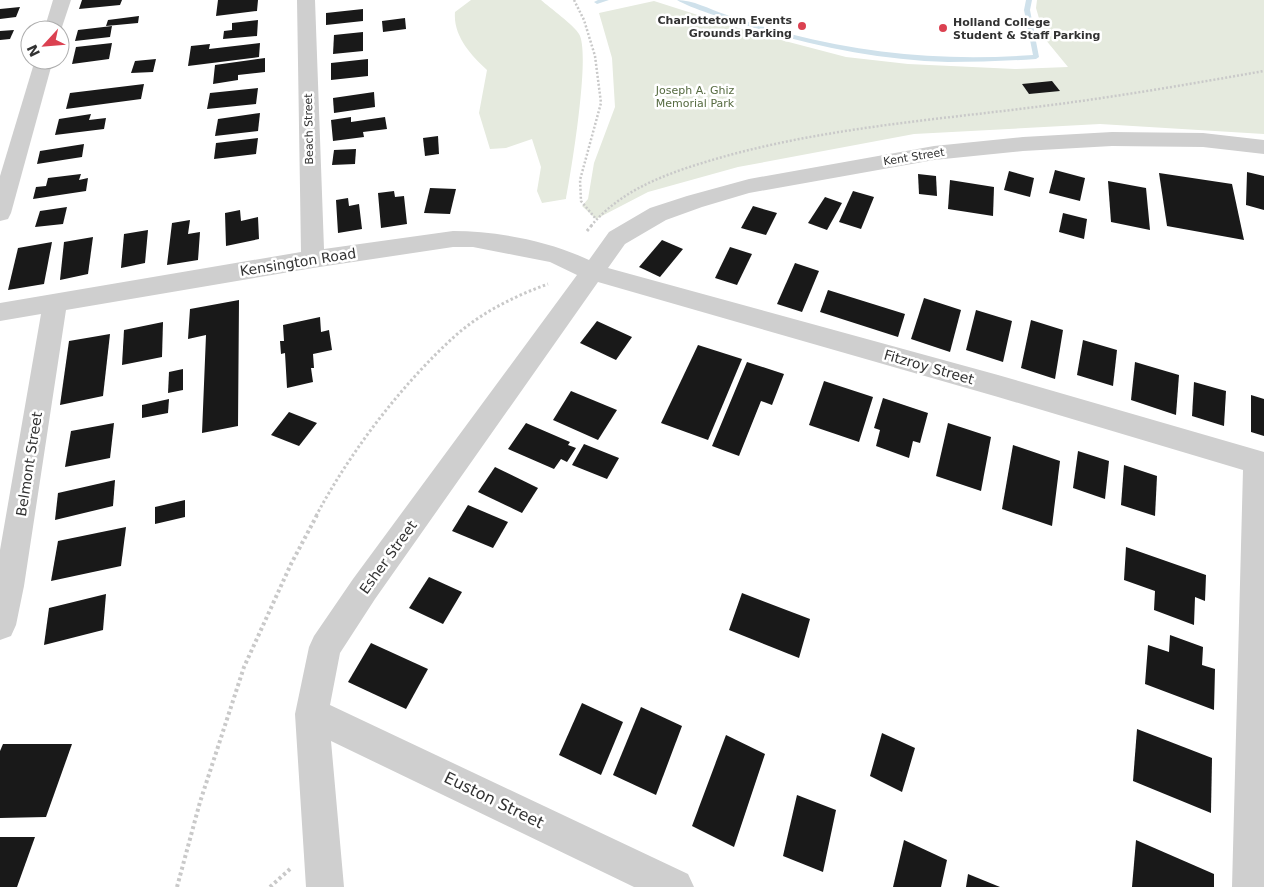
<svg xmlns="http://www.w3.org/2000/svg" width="1264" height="887" font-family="'DejaVu Sans',sans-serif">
  <rect width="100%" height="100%" fill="#fff"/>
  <!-- green -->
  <g fill="#e5eade">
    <path d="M 471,0 L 541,0 C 550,8 574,25 579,34 C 591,53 571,173 566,199 L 542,203 L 537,191 L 541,167 L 532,139 L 506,148 L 490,149 L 479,113 L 487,70 C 471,55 453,36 455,12 Z"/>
    <path d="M 1037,0 L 1264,0 L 1264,134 L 1100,124 L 914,134 L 738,167 L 648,192 L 596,219 L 582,206 L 588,199 L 594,163 L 615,107 L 612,58 L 599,13 L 654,1 L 754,33 L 846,57 L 908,64 L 1015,69 L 1068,67 L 1045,39 L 1036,8 Z"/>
  </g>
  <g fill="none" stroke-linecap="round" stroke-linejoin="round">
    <!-- stream -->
    <g fill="#cfe1eb" fill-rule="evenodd">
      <path d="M 598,0 L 609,0 L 597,4 L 594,2 Z"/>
      <path d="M 677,0 C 693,0 709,9 724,14 C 746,22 768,28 790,34 C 871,55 950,61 1033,55 L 1024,10 L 1026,0 L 1032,0 L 1030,10 L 1039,57 L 1036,59 C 1007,61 978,62 948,62 C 878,60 808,45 742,24 C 724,18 692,9 677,0 Z"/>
    </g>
  </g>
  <!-- building -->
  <g fill="#191919">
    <path d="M 82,0 L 122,0 L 120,5 L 79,9 Z"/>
    <path d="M 218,0 L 258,0 L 257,11 L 216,16 Z"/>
    <path d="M 20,7 L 16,17 L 0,19 L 0,9 Z"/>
    <path d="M 363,9 L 363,21 L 326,25 L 326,13 Z"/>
    <path d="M 139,16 L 138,23 L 106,26 L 108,20 Z"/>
    <path d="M 405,18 L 406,29 L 383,32 L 382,21 Z"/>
    <path d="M 258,20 L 257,36 L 223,39 L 224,31 L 232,30 L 232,23 Z"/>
    <path d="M 112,26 L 110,37 L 75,41 L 78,30 Z"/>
    <path d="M 14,30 L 10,39 L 0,40 L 0,31 Z"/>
    <path d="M 363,32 L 363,51 L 333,54 L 334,35 Z"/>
    <path d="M 112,43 L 109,59 L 72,64 L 76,47 Z"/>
    <path d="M 260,43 L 259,57 L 188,66 L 191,46 L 210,44 L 209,49 Z"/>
    <path d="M 265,58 L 265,72 L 238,75 L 238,80 L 213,84 L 215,65 Z"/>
    <path d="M 156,59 L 153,72 L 131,73 L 135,61 Z"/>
    <path d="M 368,59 L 368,76 L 331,80 L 331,63 Z"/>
    <path d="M 1052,81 L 1060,91 L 1029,94 L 1022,84 Z"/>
    <path d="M 144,84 L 141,99 L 66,109 L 70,93 Z"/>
    <path d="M 258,88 L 256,104 L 207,109 L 210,93 Z"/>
    <path d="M 374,92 L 375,107 L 334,113 L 333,98 Z"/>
    <path d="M 260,113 L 258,131 L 215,136 L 218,119 Z"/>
    <path d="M 91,114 L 89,120 L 106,118 L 104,129 L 55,135 L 59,119 Z"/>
    <path d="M 351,117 L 351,122 L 385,117 L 387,129 L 363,132 L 364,137 L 333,141 L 331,120 Z"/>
    <path d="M 438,136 L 439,154 L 425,156 L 423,138 Z"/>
    <path d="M 258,138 L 256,154 L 214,159 L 216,143 Z"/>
    <path d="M 84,144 L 82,157 L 37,164 L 40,151 Z"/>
    <path d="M 356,149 L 355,164 L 332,165 L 334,150 Z"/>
    <path d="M 1055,170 L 1085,178 L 1080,201 L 1049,193 Z"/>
    <path d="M 1009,171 L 1034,178 L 1030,197 L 1004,190 Z"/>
    <path d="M 1247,172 L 1264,176 L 1264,210 L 1246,205 Z"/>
    <path d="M 1159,173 L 1232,184 L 1244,240 L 1167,226 Z"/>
    <path d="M 81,174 L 79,180 L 88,178 L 86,191 L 33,199 L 36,187 L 46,186 L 48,178 Z"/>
    <path d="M 918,174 L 936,176 L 937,196 L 919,194 Z"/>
    <path d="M 950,180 L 994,187 L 993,216 L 948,209 Z"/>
    <path d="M 1108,181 L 1146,188 L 1150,230 L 1111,222 Z"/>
    <path d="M 430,188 L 456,189 L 450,214 L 424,213 Z"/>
    <path d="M 394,191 L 395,197 L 404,196 L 407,224 L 381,228 L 378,193 Z"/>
    <path d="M 853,191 L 874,197 L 861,229 L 839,222 Z"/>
    <path d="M 825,197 L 842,203 L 827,230 L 808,223 Z"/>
    <path d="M 348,198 L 349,206 L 359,204 L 362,229 L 338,233 L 336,200 Z"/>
    <path d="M 753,206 L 777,213 L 766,235 L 741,228 Z"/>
    <path d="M 67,207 L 63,224 L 35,227 L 40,211 Z"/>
    <path d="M 240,210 L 241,221 L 258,217 L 259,239 L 226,246 L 225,213 Z"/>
    <path d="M 1063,213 L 1087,219 L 1084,239 L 1059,232 Z"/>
    <path d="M 190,220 L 188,234 L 200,232 L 198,260 L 167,265 L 172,223 Z"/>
    <path d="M 148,230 L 145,263 L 121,268 L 124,234 Z"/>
    <path d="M 93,237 L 88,274 L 60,280 L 64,242 Z"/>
    <path d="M 662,240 L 683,249 L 660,277 L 639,267 Z"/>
    <path d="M 52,242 L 44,284 L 8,290 L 18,248 Z"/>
    <path d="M 730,247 L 752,254 L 737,285 L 715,278 Z"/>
    <path d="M 795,263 L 819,271 L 802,312 L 777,304 Z"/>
    <path d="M 828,290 L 905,314 L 898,337 L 820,312 Z"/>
    <path d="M 924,298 L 961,310 L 950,352 L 911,339 Z"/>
    <path d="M 239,300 L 238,426 L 202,433 L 206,335 L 188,339 L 190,309 Z"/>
    <path d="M 976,310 L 1012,321 L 1003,362 L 966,350 Z"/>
    <path d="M 320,317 L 321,332 L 329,330 L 332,350 L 313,354 L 314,368 L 311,368 L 313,382 L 287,388 L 285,353 L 281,354 L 280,341 L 284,341 L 283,325 Z"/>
    <path d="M 1031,320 L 1063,330 L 1055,379 L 1021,368 Z"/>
    <path d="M 597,321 L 632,337 L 616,360 L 580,343 Z"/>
    <path d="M 163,322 L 162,357 L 122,365 L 124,330 Z"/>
    <path d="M 110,334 L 103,396 L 60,405 L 69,341 Z"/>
    <path d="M 1083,340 L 1117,350 L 1113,386 L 1077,375 Z"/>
    <path d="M 698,345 L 742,359 L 708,440 L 661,423 Z"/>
    <path d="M 747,362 L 784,374 L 772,405 L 761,401 L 739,456 L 712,446 Z"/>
    <path d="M 1135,362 L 1179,375 L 1176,415 L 1131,400 Z"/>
    <path d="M 183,369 L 183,390 L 168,393 L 169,372 Z"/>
    <path d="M 824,381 L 873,397 L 859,442 L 809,425 Z"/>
    <path d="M 1194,382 L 1226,391 L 1224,426 L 1192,416 Z"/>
    <path d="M 571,391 L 617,410 L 598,440 L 553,420 Z"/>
    <path d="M 1251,395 L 1264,399 L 1264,436 L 1251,432 Z"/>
    <path d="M 883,398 L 928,413 L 920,443 L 913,441 L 909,458 L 876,446 L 880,430 L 874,428 Z"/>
    <path d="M 169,399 L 168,413 L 142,418 L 142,405 Z"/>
    <path d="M 289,412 L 317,423 L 299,446 L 271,435 Z"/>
    <path d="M 114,423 L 110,458 L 65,467 L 71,431 Z"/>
    <path d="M 526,423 L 570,442 L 568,445 L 576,448 L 567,462 L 561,459 L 554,469 L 508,449 Z"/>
    <path d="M 948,423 L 991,437 L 981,491 L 936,476 Z"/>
    <path d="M 584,444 L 619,458 L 607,479 L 572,465 Z"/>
    <path d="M 1013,445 L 1060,461 L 1052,526 L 1002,509 Z"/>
    <path d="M 1078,451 L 1109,461 L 1105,499 L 1073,488 Z"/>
    <path d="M 1124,465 L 1157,476 L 1155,516 L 1121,505 Z"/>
    <path d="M 495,467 L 538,488 L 522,513 L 478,492 Z"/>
    <path d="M 115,480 L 113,506 L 55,520 L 58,493 Z"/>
    <path d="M 185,500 L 185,517 L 155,524 L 155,507 Z"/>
    <path d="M 468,505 L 508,522 L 493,548 L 452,531 Z"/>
    <path d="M 126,527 L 121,566 L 51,581 L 58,541 Z"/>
    <path d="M 1126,547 L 1206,575 L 1205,601 L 1195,597 L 1194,625 L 1154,610 L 1155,591 L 1124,580 Z"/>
    <path d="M 429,577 L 462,592 L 443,624 L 409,608 Z"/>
    <path d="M 742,593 L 810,619 L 799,658 L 729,630 Z"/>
    <path d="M 106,594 L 103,630 L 44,645 L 49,608 Z"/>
    <path d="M 1170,635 L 1203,647 L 1202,665 L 1215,669 L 1214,710 L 1145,684 L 1148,645 L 1169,652 Z"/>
    <path d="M 371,643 L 428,669 L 406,709 L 348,682 Z"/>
    <path d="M 582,703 L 623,722 L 601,775 L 559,755 Z"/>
    <path d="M 641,707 L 682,726 L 656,795 L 613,775 Z"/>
    <path d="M 1137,729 L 1212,758 L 1211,813 L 1133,781 Z"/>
    <path d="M 882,733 L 915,748 L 902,792 L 870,776 Z"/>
    <path d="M 726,735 L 765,754 L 734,847 L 692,826 Z"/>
    <path d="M 3,744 L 72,744 L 46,817 L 0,818 L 0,751 Z"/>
    <path d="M 797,795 L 836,810 L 823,872 L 783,856 Z"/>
    <path d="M 0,837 L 35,837 L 17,887 L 0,887 Z"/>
    <path d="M 904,840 L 947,860 L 941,887 L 893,887 Z"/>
    <path d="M 1136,840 L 1214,874 L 1214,887 L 1132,887 Z"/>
    <path d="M 968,874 L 1000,887 L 966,887 Z"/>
  </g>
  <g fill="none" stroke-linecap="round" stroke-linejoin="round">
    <!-- path-far2 -->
    <g stroke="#c9c9c9" stroke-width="2.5" stroke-dasharray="2 2" stroke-linecap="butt">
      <path d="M 574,0 L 584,20 L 595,56 L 601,103 L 580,180 L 581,201 L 596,219"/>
      <path d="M 591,226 C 624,186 677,170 726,156 C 835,126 947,119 1059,104 C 1127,95 1196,83 1264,71"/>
    </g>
    <!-- path-far1 -->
    <g stroke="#c9c9c9" stroke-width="3" stroke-dasharray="2.5 2.5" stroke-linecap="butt">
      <path d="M 587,231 L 592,225"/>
      <path d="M 316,516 C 350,452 402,384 455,336 C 482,312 515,296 548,284"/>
    </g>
    <!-- path -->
    <g stroke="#c9c9c9" stroke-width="4" stroke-dasharray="3 3" stroke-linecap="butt">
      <path d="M 177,887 L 200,802 L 244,667 L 291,564 L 317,515"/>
      <path d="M 270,887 L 290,869"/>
    </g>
    <!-- minor -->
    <g fill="#cfcfcf" fill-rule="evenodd">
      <path d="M 53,0 L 71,0 L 60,33 L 60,30 L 44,30 Z"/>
      <path d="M 297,0 L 315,0 L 324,249 L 453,231 C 497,231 549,241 589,260 L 609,232 L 650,208 L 687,196 L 749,179 L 934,146 L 1023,137 L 1112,132 L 1203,133 L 1264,140 L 1264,154 L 1203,147 L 1112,146 L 1023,151 L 934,160 L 749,193 L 702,207 L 666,220 L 625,244 L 608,268 L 998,375 L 1264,452 L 1264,887 L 1232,887 L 1243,470 L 998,397 L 598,282 L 375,599 L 340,653 L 330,705 L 688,874 L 694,887 L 634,887 L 331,741 L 344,887 L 306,887 L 295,714 L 309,647 L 314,636 L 353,579 L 577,275 L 550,262 L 473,247 L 453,247 L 313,268 L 66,310 L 24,586 L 16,625 L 11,636 L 0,640 L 0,550 L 41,314 L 0,321 L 0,303 L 301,252 Z"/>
      <path d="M 35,60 L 53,60 L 11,213 L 8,219 L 0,221 L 0,176 Z"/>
    </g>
  </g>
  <!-- markers -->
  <g fill="#db4151" stroke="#fff" stroke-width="2">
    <circle cx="802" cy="26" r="5"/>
    <circle cx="943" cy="28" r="5"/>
  </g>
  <g text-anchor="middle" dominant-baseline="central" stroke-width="5" stroke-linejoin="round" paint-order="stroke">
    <!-- far-poi labels -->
    <g font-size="11" font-weight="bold" fill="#323232" stroke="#fff" text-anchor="end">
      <text x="792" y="20">Charlottetown Events<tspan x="792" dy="13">Grounds Parking</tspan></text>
      <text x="953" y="22" text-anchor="start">Holland College<tspan x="953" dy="13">Student &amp; Staff Parking</tspan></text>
    </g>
    <!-- far-park labels -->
    <g font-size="11" fill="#566b41" stroke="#fff">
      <text x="695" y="90">Joseph A. Ghiz<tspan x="695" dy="13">Memorial Park</tspan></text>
    </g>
    <!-- far-street labels -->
    <g font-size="11" fill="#323232" stroke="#fff">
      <text transform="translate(309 129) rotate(-91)">Beach Street</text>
      <text transform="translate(914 157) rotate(-9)">Kent Street</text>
    </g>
    <!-- street labels -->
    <g font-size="14" fill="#323232" stroke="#fff">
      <text transform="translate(298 262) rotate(-9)">Kensington Road</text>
      <text transform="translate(929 367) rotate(16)">Fitzroy Street</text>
      <text transform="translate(29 464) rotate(-81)">Belmont Street</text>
      <text transform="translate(388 557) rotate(-54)">Esher Street</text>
    </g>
    <!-- near-street labels -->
    <g font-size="16" fill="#323232" stroke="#fff">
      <text transform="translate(494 800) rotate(26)">Euston Street</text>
    </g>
  </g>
  <!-- north arrow -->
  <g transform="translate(45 45) rotate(244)"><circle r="24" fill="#ffffff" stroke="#adadad"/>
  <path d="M0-4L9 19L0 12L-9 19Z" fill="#db4151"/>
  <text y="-8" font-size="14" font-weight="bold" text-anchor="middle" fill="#323232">N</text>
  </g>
</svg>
